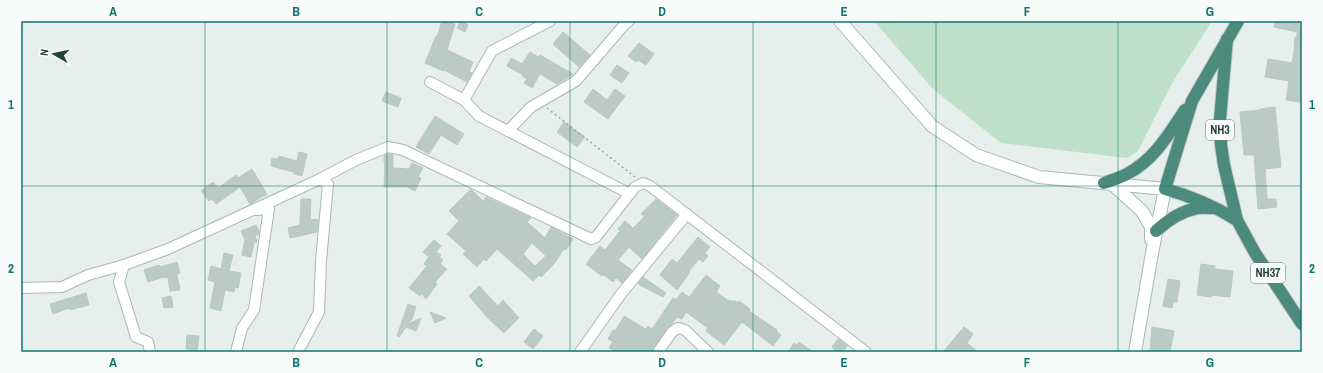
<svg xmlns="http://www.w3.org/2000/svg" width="1323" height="373" font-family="'Archivo Narrow',sans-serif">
  <rect width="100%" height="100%" fill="#e6efeb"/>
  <!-- green -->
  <path fill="#bfe0c8" d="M 874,21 L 1212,21 L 1171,85 L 1138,151 L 1127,158 L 1001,143 L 933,89 Z"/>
  <!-- building -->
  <g fill="#bbcac4" stroke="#b8c9c2" fill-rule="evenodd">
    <path d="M 442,21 L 455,24 L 447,50 L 473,62 L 469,72 L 472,73 L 467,82 L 444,70 L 443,71 L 425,63 L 436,36 L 437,37 Z"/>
    <path d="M 461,21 L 468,25 L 465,32 L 457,28 Z"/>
    <path d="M 1275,21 L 1300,21 L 1299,28 L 1302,29 L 1302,86 L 1300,102 L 1286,100 L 1289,81 L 1265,77 L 1268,59 L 1292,63 L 1295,45 L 1294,45 L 1295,37 L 1297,37 L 1297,32 L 1274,27 Z"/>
    <path d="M 563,32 L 590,55 L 579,67 L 553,44 Z"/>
    <path d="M 639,43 L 654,54 L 646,65 L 638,60 L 636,62 L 628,56 Z"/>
    <path d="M 530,52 L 538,57 L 540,55 L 573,74 L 557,84 L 540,74 L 532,88 L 524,83 L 527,79 L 522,76 L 523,75 L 507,66 L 511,58 L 522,64 Z"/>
    <path d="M 617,65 L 629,73 L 622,83 L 610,75 Z"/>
    <path d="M 593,89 L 607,100 L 615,89 L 625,96 L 608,119 L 584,102 Z"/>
    <path d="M 386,92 L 401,98 L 398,107 L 382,101 Z"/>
    <path d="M 1275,107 L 1281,167 L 1265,169 L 1267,199 L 1276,199 L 1277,207 L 1258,209 L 1254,155 L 1244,155 L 1240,112 L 1260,110 L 1260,109 Z"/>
    <path d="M 435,116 L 464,134 L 457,145 L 441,135 L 429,154 L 416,147 Z"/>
    <path d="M 564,122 L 585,137 L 577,147 L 557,132 Z"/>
    <path d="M 299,152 L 307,154 L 302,176 L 294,174 L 294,172 L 271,166 L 272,158 L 278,159 L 279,156 L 297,161 Z"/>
    <path d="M 387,154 L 393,155 L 393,168 L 409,169 L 412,163 L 423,168 L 418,177 L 421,178 L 415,191 L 407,187 L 384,187 L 385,162 L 384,162 L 384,156 Z"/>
    <path d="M 252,169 L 267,194 L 250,204 L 240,187 L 216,204 L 212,199 L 209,201 L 201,191 L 213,182 L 218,188 L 236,175 L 238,178 Z"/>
    <path d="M 471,189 L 483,201 L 486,197 L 531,218 L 527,222 L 545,238 L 551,227 L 573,239 L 566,250 L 564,249 L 554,264 L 541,277 L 539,275 L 533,281 L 497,249 L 486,261 L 484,259 L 477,267 L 463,254 L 466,251 L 447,234 L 459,221 L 449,211 ZM 532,243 L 546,256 L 535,266 L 523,254 Z"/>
    <path d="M 301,199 L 311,199 L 310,220 L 318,219 L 317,232 L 290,238 L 288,228 L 300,225 Z"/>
    <path d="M 656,199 L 677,215 L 642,259 L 629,247 L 618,260 L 632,270 L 622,283 L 616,278 L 613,282 L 603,274 L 602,276 L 586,264 L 600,246 L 605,250 L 620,231 L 618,229 L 625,221 L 633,228 L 644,217 L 641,214 Z"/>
    <path d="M 256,225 L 259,231 L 259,234 L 255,236 L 257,242 L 254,243 L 251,257 L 242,255 L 245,240 L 241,231 Z"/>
    <path d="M 698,237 L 710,247 L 705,253 L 708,256 L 703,262 L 699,259 L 689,271 L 690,272 L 677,290 L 660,275 L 672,259 L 677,263 Z"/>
    <path d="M 434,240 L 441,246 L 436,252 L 441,255 L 439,257 L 443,260 L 440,264 L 447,269 L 435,282 L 437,284 L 426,299 L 421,293 L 420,296 L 409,288 L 427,266 L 424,264 L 429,257 L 423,252 Z"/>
    <path d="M 224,253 L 233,255 L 229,271 L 241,273 L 238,288 L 235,287 L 234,292 L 225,290 L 221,311 L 210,308 L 215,282 L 208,280 L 211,266 L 221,269 Z"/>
    <path d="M 177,262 L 180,273 L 177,274 L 180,290 L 170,291 L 168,277 L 164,278 L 164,277 L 148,282 L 144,270 L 159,265 L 160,267 Z"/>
    <path d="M 1201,264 L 1215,266 L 1215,269 L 1233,271 L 1230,297 L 1211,295 L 1211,297 L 1197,295 Z"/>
    <path d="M 706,275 L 720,286 L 716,292 L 729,301 L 730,300 L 733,302 L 734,300 L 738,303 L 739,301 L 750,309 L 749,311 L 777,330 L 776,331 L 781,335 L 773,346 L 742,322 L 724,345 L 706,331 L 708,328 L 686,312 L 682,319 L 677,317 L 672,324 L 667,328 L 653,348 L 652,352 L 616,352 L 609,348 L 613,341 L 608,339 L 613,330 L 615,331 L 624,316 L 646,329 L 648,326 L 652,329 L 673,298 L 676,300 L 682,292 L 689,297 Z"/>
    <path d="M 643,277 L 666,293 L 663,297 L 638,284 Z"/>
    <path d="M 1168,279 L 1180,281 L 1177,302 L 1173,302 L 1172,308 L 1163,306 Z"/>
    <path d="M 479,286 L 498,306 L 503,300 L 519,318 L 504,333 L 487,317 L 469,296 Z"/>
    <path d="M 86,293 L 89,305 L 70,310 L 69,308 L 53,314 L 50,304 Z"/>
    <path d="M 171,296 L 173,307 L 164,308 L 162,298 Z"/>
    <path d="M 408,304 L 416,307 L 412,319 L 408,324 L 421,318 L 416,331 L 406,327 L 399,337 L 397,336 Z"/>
    <path d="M 430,312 L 446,318 L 435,323 Z"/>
    <path d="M 964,327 L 973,334 L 967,343 L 978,352 L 943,352 Z"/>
    <path d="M 1152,327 L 1174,331 L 1170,352 L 1150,350 Z"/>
    <path d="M 534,329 L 543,336 L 533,349 L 524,342 Z"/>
    <path d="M 187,335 L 199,336 L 197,351 L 186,349 Z"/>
    <path d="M 838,339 L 847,346 L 843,352 L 833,352 L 835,349 L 832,347 Z"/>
    <path d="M 799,342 L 813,352 L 788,352 L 794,343 L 797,345 Z"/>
  </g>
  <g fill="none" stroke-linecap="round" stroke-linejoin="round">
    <!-- minor casing -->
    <g stroke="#a8b8b2" stroke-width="12">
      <g id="minor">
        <path d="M 430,82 L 464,100 L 479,116 L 630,194"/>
        <path d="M 464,100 L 492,51 L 550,21"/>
        <path d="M 508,131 L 531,107 L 576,81 L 624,25 L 629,21"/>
        <path d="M 124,265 L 119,282 L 136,337 L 148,342 L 150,352"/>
        <path d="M 21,288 L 62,287 L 88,275 L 124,265 L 168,249 L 320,179 L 356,160 L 388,147 L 403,150 L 591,239 L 596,237 L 635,187 L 643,183 L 650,186 L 866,352"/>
        <path d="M 236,352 L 242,328 L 254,310 L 269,209 L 256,210"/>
        <path d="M 298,352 L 319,312 L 321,261 L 328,184 L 320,179"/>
        <path d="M 580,352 L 621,294 L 687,214"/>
        <path d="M 658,352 L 672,332 L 678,328 L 685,330 L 708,352"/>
      </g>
    </g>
    <!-- tertiary casing -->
    <g stroke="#a8b8b2" stroke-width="14">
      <g id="tertiary">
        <path d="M 840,21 L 932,126 L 976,155 L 1039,177 L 1165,189 L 1152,253 L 1135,352"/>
        <path d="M 1112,184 L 1142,211 L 1151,227 L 1151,239"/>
      </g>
    </g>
    <!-- trunk casing -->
    <g stroke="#c2cac8" stroke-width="14">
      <g id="trunk">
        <path d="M 1227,39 L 1220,119 L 1221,145 L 1224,165 L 1237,220 L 1255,253 L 1302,324"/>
        <path d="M 1104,183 C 1112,180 1120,178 1127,174 C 1154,160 1169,134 1185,110"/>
        <path d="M 1237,220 C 1214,206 1191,196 1165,189 L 1192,101 L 1238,21"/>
        <path d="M 1156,231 C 1167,221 1179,212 1194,209 C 1200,207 1208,208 1214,208"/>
      </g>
    </g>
    <!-- path -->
    <path stroke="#86b3a5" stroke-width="1.5" stroke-dasharray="2 3" stroke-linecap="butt" d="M 547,108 L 635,177"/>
    <!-- minor -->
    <use href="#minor" stroke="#fff" stroke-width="10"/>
    <!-- tertiary -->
    <use href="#tertiary" stroke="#fff" stroke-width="12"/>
    <!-- trunk -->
    <use href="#trunk" stroke="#4c8a7c" stroke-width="12"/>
  </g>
  <!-- grid -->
  <path fill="none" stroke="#0f766e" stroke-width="1" stroke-opacity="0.55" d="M 205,21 L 205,352M 387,21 L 387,352M 570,21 L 570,352M 753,21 L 753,352M 936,21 L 936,352M 1118,21 L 1118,352M 21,186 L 1302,186"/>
  <g text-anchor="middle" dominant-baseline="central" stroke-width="3" stroke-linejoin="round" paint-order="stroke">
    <!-- shield labels -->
    <g fill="#f7fbf9" stroke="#637a73" stroke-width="1">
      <rect x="1206" y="120" width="28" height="20" rx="3"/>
      <rect x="1251" y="263" width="34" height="20" rx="3"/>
    </g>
    <g font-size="12" font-weight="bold" fill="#24423a">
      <text x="1220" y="130">NH3</text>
      <text x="1268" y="273">NH37</text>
    </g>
  </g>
  <!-- border -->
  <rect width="1323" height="373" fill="none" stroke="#f7fbf9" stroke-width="44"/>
  <!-- north arrow -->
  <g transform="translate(54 54) rotate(279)" stroke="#f7fbf9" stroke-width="3" paint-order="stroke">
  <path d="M0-3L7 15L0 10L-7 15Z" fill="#24423a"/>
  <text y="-6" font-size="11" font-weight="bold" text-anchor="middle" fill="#24423a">N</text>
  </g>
  <rect x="22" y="22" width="1279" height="329" fill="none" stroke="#0f766e" stroke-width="1.5"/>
  <g font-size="13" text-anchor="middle" font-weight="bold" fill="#0f766e">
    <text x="113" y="16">A</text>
    <text x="296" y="16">B</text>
    <text x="479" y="16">C</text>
    <text x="662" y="16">D</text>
    <text x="844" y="16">E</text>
    <text x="1027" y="16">F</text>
    <text x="1210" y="16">G</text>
    <text x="11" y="109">1</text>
    <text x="1312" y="109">1</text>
    <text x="11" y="273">2</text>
    <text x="1312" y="273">2</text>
    <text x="113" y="367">A</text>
    <text x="296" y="367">B</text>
    <text x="479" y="367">C</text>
    <text x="662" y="367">D</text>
    <text x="844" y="367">E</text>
    <text x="1027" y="367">F</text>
    <text x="1210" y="367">G</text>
  </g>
</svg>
